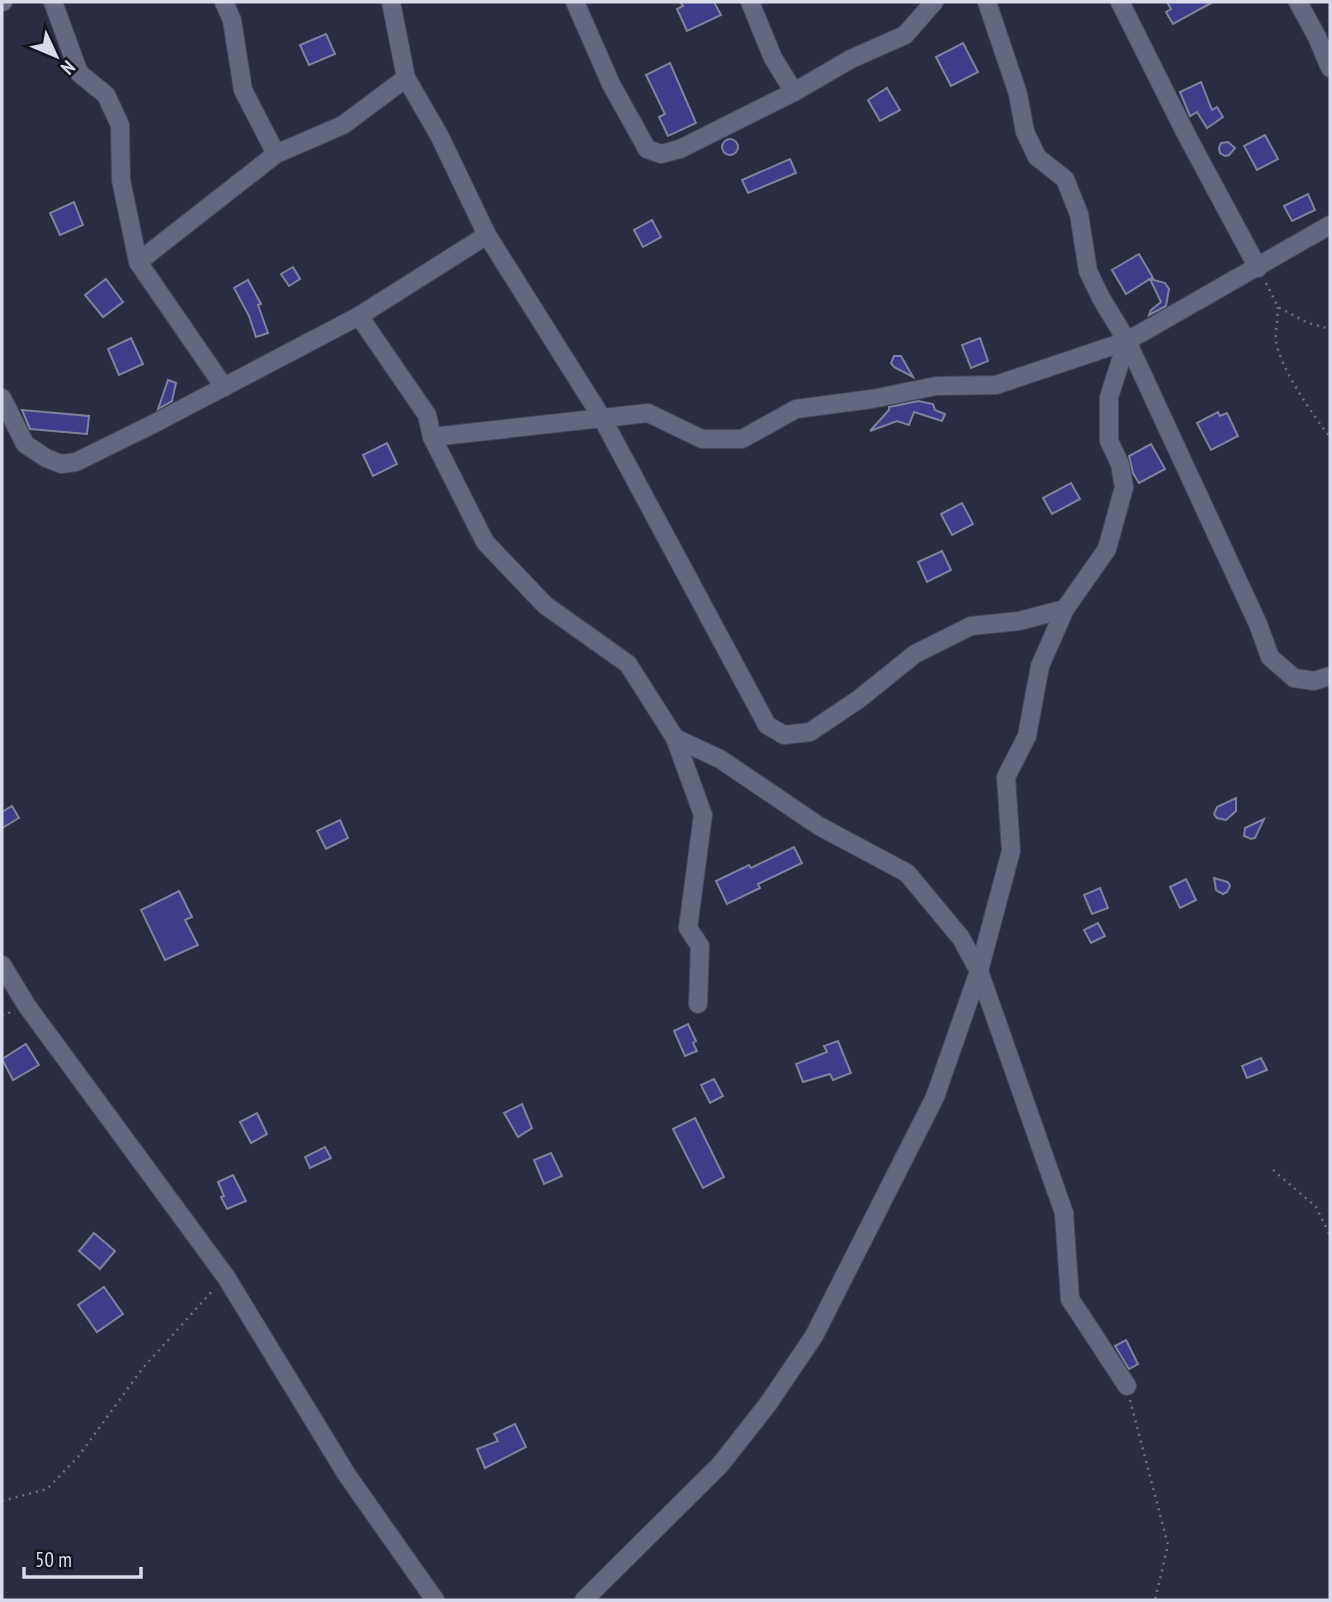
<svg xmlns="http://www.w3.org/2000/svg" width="1332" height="1602" font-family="'PT Sans Narrow',sans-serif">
  <rect width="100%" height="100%" fill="#2a2c41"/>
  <!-- building -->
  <g fill="#3f3c8a" stroke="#7f829c" stroke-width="2">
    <path d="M 680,2 L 714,2 L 721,15 L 687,31 L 677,9 L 683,6 Z"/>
    <path d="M 1167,2 L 1213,2 L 1173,24 L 1166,12 L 1171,9 Z"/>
    <path d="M 326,34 L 335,54 L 309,65 L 300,45 Z"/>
    <path d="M 963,43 L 978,72 L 951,86 L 936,57 Z"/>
    <path d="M 670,63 L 696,123 L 668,136 L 659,117 L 665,114 L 646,75 Z"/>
    <path d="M 1201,82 L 1212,110 L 1217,107 L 1223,117 L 1207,128 L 1197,112 L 1190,116 L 1180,92 Z"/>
    <path d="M 887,88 L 900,110 L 880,121 L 868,100 Z"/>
    <path d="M 1265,135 L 1278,159 L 1257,170 L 1244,146 Z"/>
    <circle cx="730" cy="147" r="8"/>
    <path d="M 1228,142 L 1235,148 L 1229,155 L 1225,156 L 1220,153 L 1219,148 L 1221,143 Z"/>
    <path d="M 790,159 L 796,173 L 748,193 L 742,180 Z"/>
    <path d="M 1308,194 L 1315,210 L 1292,221 L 1284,206 Z"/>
    <path d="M 74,202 L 83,225 L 60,235 L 50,213 Z"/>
    <path d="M 652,220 L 661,237 L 643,247 L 634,230 Z"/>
    <path d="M 1139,254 L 1153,278 L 1150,279 L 1165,283 L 1169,289 L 1166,306 L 1149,315 L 1151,310 L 1161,302 L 1150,279 L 1126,294 L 1112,270 Z"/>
    <path d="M 293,267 L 300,279 L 289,286 L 281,274 Z"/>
    <path d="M 106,279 L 123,302 L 103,317 L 85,295 Z"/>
    <path d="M 248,280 L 261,304 L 258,305 L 268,333 L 256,337 L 249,316 L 234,288 Z"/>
    <path d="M 131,338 L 143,364 L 119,375 L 108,349 Z"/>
    <path d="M 980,338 L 988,361 L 971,368 L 962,345 Z"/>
    <path d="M 894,356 L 901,356 L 913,377 L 894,367 L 891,363 Z"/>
    <path d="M 168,380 L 176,383 L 172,401 L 158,409 Z"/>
    <path d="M 918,401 L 933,404 L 935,410 L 945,414 L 942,421 L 914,412 L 909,425 L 897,421 L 870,431 L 889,410 L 889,407 Z"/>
    <path d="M 22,410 L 89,416 L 87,434 L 30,429 Z"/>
    <path d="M 1218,412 L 1220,416 L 1227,413 L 1238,436 L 1211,450 L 1197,423 Z"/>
    <path d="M 387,443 L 397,464 L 373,476 L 363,455 Z"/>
    <path d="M 1151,444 L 1165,469 L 1139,483 L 1133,473 L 1129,456 Z"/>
    <path d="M 1071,483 L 1080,499 L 1052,514 L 1043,498 Z"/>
    <path d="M 962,503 L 973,524 L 952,535 L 941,514 Z"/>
    <path d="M 942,551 L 951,570 L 927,582 L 918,562 Z"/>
    <path d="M 1236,798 L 1236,811 L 1226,820 L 1217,818 L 1214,814 L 1217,807 Z"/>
    <path d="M 12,806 L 19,818 L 2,828 L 2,812 Z"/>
    <path d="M 1264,819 L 1255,838 L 1251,839 L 1244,836 L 1245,828 Z"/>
    <path d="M 340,820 L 348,838 L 326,849 L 317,831 Z"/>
    <path d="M 794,847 L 802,863 L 758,884 L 760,888 L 727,904 L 716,881 L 749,865 L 751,868 Z"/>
    <path d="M 1214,878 L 1228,882 L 1230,886 L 1227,892 L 1223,894 L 1216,890 Z"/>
    <path d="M 1186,879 L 1196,900 L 1180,908 L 1170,887 Z"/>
    <path d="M 1100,888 L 1108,908 L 1092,914 L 1084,895 Z"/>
    <path d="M 179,891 L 192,917 L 185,920 L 198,945 L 165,960 L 141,910 Z"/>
    <path d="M 1098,923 L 1105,936 L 1091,943 L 1084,930 Z"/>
    <path d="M 688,1024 L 696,1041 L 693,1043 L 697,1051 L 685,1056 L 674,1031 Z"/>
    <path d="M 838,1041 L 851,1073 L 833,1080 L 830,1074 L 803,1082 L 796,1064 L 827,1052 L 824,1046 Z"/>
    <path d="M 26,1044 L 39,1065 L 13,1080 L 2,1059 Z"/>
    <path d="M 1261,1058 L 1267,1070 L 1247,1078 L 1242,1066 Z"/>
    <path d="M 714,1079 L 723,1096 L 710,1103 L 701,1085 Z"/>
    <path d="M 522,1104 L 532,1128 L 518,1137 L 504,1113 Z"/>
    <path d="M 257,1113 L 267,1134 L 251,1143 L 240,1122 Z"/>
    <path d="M 695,1118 L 724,1177 L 703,1188 L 673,1129 Z"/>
    <path d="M 325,1147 L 331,1158 L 310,1168 L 305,1157 Z"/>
    <path d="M 551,1153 L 562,1176 L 544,1184 L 534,1160 Z"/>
    <path d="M 233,1175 L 246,1201 L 227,1209 L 221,1197 L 224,1196 L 218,1182 Z"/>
    <path d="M 94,1233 L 115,1251 L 100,1269 L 79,1251 Z"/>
    <path d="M 104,1287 L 123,1314 L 97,1332 L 78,1305 Z"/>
    <path d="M 1126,1340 L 1138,1364 L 1129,1369 L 1115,1346 Z"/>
    <path d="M 515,1424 L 526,1447 L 485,1468 L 477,1449 L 498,1441 L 494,1434 Z"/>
  </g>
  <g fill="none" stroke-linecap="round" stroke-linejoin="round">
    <!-- minor casing -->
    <g stroke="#47485a" stroke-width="20">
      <g id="minor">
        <path d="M 2,2 L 3,2"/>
        <path d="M 53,2 L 79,73 L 106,95 L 120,125 L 121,180 L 138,262"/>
        <path d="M 224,2 L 232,20 L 243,90 L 276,154"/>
        <path d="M 391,2 L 406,78 L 439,135 L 487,235 L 602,418 L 767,725 L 784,735 L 810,732 L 859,699 L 915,654 L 971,626 L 1019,621 L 1065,609"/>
        <path d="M 575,2 L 611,84 L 647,149 L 661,154 L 680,149 L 794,92"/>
        <path d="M 750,2 L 773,58 L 794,92 L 851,59 L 905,35 L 934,2"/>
        <path d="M 987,2 L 1018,94 L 1025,132 L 1037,157 L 1065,179 L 1079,214 L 1088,271 L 1101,298 L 1127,341 L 1258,624 L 1270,657 L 1294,678 L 1314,681 L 1330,676"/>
        <path d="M 1120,2 L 1186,134 L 1258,268"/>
        <path d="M 1298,2 L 1317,37 L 1330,68"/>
        <path d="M 359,316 L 427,415 L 432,437 L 485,542 L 545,605 L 628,664 L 675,738 L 720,759 L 819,826 L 907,873 L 961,938 L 979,971 L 1064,1213 L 1070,1299 L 1127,1386"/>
        <path d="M 224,387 L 138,262 L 276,154 L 343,125 L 406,78"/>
        <path d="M 2,398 L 25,444 L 46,458 L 61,464 L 76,462 L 157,422 L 359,316 L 487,235"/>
        <path d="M 432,437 L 648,413 L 702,439 L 742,439 L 796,409 L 872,399 L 936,386 L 996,385 L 1127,341 L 1330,225"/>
        <path d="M 675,738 L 703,815 L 688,928 L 700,946 L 698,1004"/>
        <path d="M 2,965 L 27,1006 L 226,1277 L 347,1475 L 435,1600"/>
        <path d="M 584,1600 L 720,1465 L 768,1404 L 814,1336 L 935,1097 L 979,971 L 1011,851 L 1006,777 L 1027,736 L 1040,666 L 1065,609 L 1107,549 L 1124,487 L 1120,464 L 1109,441 L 1109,397 L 1127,341"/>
      </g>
    </g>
    <!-- path -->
    <g stroke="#6d6e81" stroke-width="2.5" stroke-dasharray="2 5" stroke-linecap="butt">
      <path d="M 1266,283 L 1278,307 L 1308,323 L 1330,329"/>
      <path d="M 1278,307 C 1278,318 1275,330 1276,341 C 1279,366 1314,417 1330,437"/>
      <path d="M 2,1016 L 11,1012"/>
      <path d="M 1273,1170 L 1316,1207 L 1330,1235"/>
      <path d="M 1130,1400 L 1168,1545 L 1155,1600"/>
      <path d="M 2,1501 L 47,1489 L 78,1457 L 142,1369 L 214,1289"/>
    </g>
    <!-- minor -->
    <use href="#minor" stroke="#646780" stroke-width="18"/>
  </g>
  <!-- border -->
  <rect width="1332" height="1602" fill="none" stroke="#dadbea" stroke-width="7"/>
  <!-- north arrow -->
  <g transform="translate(56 56) rotate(134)" stroke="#14151f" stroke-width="5" paint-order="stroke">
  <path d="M0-5L12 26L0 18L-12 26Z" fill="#dadbea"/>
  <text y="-10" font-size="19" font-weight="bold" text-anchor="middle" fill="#dadbea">N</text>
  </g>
  <!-- scale -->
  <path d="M24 1567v10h117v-10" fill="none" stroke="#dadbea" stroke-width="3.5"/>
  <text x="35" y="1567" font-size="21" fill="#dadbea" stroke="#14151f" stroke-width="5" paint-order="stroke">50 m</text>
</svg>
